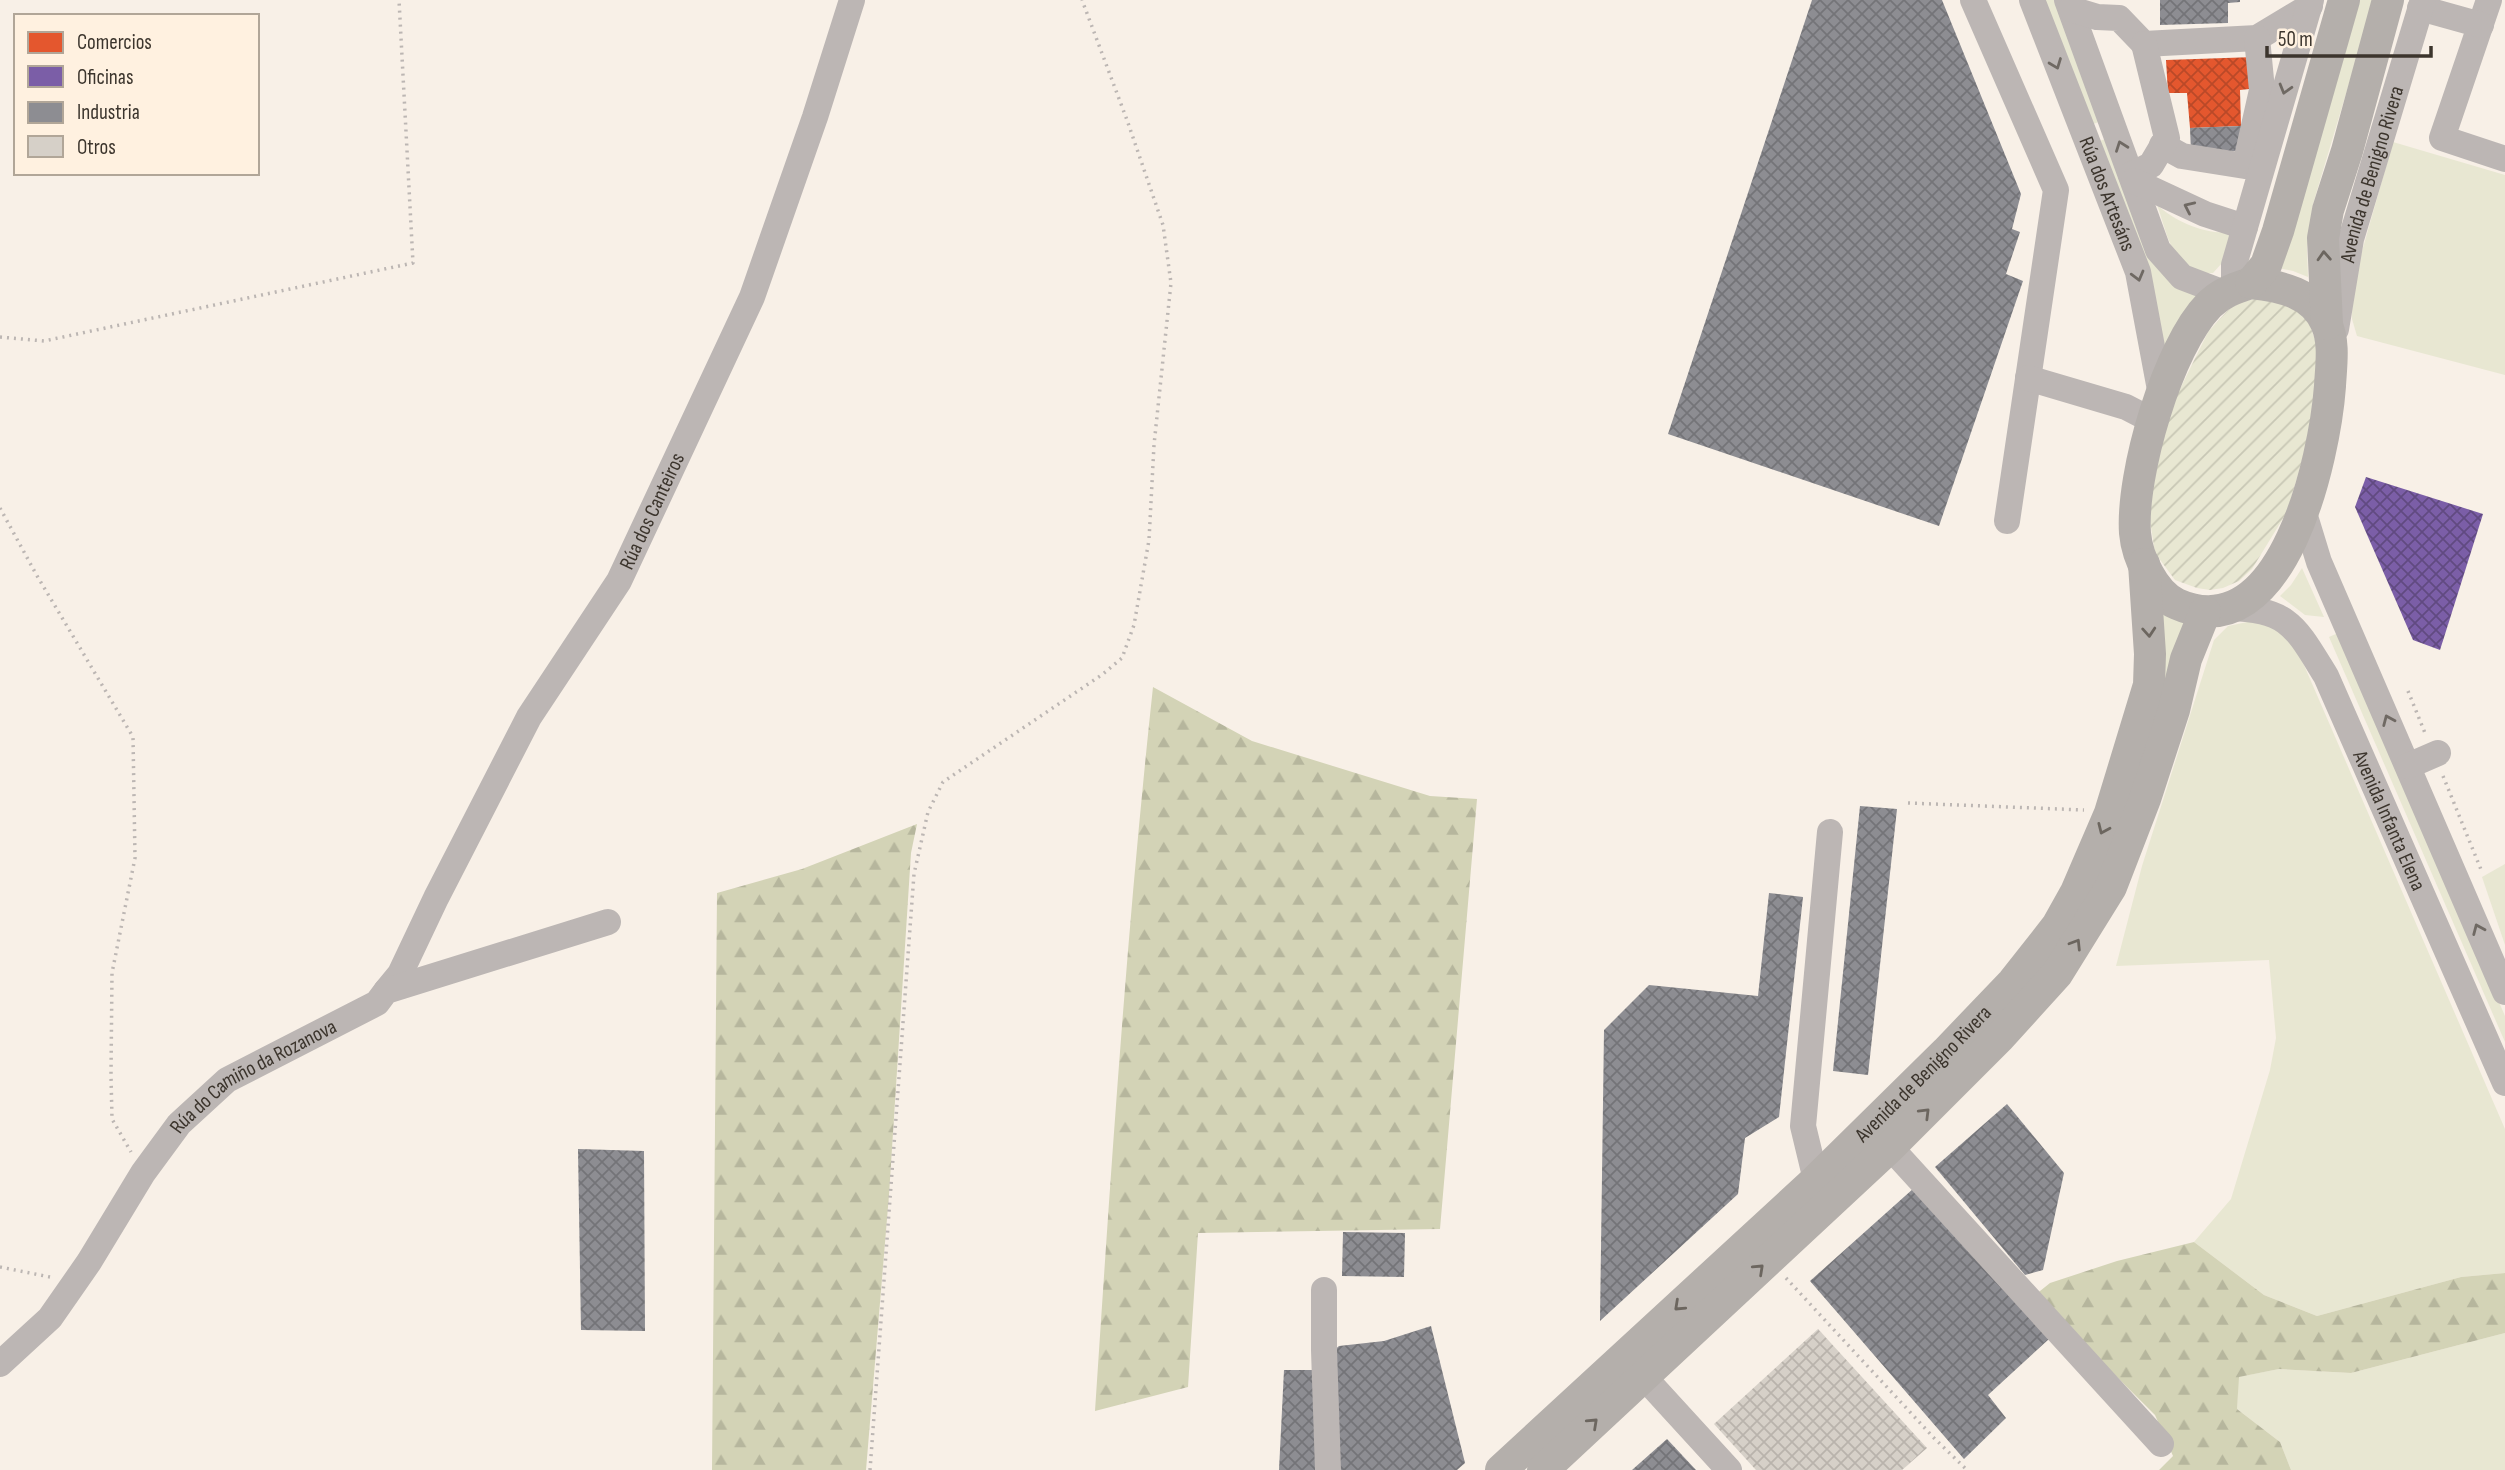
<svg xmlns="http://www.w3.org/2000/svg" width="2505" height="1470" font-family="'Sofia Sans Condensed',sans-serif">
  <defs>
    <pattern id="forest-firs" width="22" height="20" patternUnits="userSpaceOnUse" patternTransform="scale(1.75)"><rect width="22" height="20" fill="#d3d3b6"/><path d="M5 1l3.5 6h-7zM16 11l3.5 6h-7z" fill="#b6b69d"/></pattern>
    <pattern id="garden-furrows" width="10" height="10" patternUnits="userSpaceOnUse" patternTransform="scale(1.75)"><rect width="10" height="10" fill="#e8e7d2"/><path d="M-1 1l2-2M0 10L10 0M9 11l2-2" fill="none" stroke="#c8c7b5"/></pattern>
    <pattern id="shops-cross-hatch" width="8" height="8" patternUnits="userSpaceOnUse" patternTransform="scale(1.75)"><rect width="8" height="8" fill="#e4572e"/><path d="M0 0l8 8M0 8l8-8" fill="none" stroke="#ba4928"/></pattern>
    <pattern id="offices-cross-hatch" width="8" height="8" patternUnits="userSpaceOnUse" patternTransform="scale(1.75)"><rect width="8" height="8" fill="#7b5ea7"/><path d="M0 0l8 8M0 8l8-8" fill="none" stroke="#614a81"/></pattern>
    <pattern id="industry-cross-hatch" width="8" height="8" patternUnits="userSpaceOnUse" patternTransform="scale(1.75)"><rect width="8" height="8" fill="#8d8d92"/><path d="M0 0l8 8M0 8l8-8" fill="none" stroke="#747478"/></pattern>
    <pattern id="building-cross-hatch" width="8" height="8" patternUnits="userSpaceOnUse" patternTransform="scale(1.75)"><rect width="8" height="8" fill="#d6d0c8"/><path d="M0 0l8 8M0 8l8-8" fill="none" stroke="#b9b3ac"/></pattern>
  </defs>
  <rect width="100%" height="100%" fill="#f8f0e7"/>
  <!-- grass -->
  <g fill="#e8e7d2">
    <path d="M 2042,0 L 2054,0 L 2101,121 L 2091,125 Z"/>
    <path d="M 2357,0 L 2374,0 L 2313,204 L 2307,248 L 2308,277 L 2293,271 L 2278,268 Z"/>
    <path d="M 2108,138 L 2199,295 L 2165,347 L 2097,142 Z"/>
    <path d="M 2393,142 L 2505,175 L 2505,375 L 2357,336 L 2352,319 L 2351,290 Z"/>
    <path d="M 2157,205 C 2176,222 2206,235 2231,232 L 2222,263 L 2213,273 C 2208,273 2201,273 2196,272 C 2171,264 2165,226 2157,205 Z"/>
    <path d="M 2302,568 L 2324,617 L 2305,615 L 2280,596 L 2291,585 Z"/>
    <path d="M 2159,605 L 2187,619 L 2165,687 Z"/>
    <path d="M 2257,620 L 2275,628 L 2294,642 L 2505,1129 L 2505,1273 L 2461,1277 L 2317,1316 L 2264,1295 L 2194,1242 L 2231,1199 L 2270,1070 L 2276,1038 L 2269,960 L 2116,966 L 2142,866 L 2214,640 L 2228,626 Z"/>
    <path d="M 2338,633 L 2505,1016 L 2505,1042 L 2329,637 Z"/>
    <path d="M 2505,864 L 2505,945 L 2482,877 Z"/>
    <path d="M 2505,1333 L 2505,1470 L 2291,1470 L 2280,1442 L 2237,1409 L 2238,1377 L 2279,1369 L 2351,1373 Z"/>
  </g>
  <!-- forest -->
  <g fill="url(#forest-firs)">
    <path d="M 1153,687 L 1252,741 L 1430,796 L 1477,799 L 1440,1229 L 1198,1233 L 1188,1387 L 1095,1411 C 1111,1169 1127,927 1153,687 Z"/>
    <path d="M 917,824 L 911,853 L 889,1195 L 866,1470 L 712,1470 L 717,893 L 802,869 Z"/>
    <path d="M 2194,1242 L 2264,1295 L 2317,1316 L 2461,1277 L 2505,1273 L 2505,1333 L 2351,1373 L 2279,1369 L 2239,1377 L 2237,1409 L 2280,1442 L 2291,1470 L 2159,1470 L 2173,1456 L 2155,1415 L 2035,1295 L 2050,1283 L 2117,1261 Z"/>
  </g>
  <!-- garden -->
  <path fill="url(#garden-furrows)" d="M 2258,298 L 2289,304 L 2308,319 L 2319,352 L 2310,433 L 2287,512 L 2252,569 L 2239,581 L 2223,588 L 2210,590 L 2197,588 L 2175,580 L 2155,553 L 2150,521 L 2153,482 L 2165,431 L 2176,397 L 2208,332 L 2228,310 L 2241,302 Z"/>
  <!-- shops -->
  <path fill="url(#shops-cross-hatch)" d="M 2255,57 L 2258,88 L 2240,90 L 2241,126 L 2190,128 L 2187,93 L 2168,93 L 2166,60 Z"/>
  <!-- offices -->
  <path fill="url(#offices-cross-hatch)" d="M 2366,477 L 2483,514 L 2440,650 L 2413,640 L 2355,507 Z"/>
  <!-- industry -->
  <g fill="url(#industry-cross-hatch)">
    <path d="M 1812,0 L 1942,0 L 2021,194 L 2012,229 L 2020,232 L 2006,274 L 2023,281 L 1939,526 L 1668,434 Z"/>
    <path d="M 2160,0 L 2240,0 L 2240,2 L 2228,3 L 2228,23 L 2160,25 Z"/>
    <path d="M 2241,126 L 2243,151 L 2191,152 L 2190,128 Z"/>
    <path d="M 1860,806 L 1897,809 L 1868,1075 L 1833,1071 Z"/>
    <path d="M 1769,893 L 1803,897 L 1779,1117 L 1745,1138 L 1738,1194 L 1600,1321 L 1604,1030 L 1649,985 L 1758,996 Z"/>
    <path d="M 2007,1104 L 2064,1173 L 2043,1270 L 2025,1275 L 1935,1167 Z"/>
    <path d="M 578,1149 L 644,1151 L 645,1331 L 581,1330 Z"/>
    <path d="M 1914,1188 L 2049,1339 L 1988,1395 L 2006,1418 L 1964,1459 L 1810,1281 Z"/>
    <path d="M 1343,1232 L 1405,1233 L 1404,1277 L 1342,1276 Z"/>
    <path d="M 1431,1326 L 1465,1463 L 1457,1470 L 1336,1470 L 1330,1354 L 1339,1346 L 1384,1341 Z"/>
    <path d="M 1284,1370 L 1318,1370 L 1322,1470 L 1279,1470 Z"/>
    <path d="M 1667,1439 L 1696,1470 L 1632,1470 Z"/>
  </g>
  <!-- building -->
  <path fill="url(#building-cross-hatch)" d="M 1818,1329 L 1927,1448 L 1902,1470 L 1756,1470 L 1714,1424 Z"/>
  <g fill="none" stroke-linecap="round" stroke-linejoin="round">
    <!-- path -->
    <g stroke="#bcb6b3" stroke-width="3.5" stroke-dasharray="2 5" stroke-linecap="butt">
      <path d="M 0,337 L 44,341 L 413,263 L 399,0"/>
      <path d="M 0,508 L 36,574 L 133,737 L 135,858 L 112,973 L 111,1075 L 112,1119 L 131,1152"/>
      <path d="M 2408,691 L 2425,733"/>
      <path d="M 2443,776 L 2482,872"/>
      <path d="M 1908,803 L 2084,810"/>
      <path d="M 0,1267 L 50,1277"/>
      <path d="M 1786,1278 L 1934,1438 L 1967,1470"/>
      <path d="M 870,1470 L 914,874 L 928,812 L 943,782 L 1103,674 L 1122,658 L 1134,625 L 1149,540 L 1154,445 L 1171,283 L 1163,225 L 1127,120 L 1082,0"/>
    </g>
    <!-- minor -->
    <g stroke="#bcb6b4" stroke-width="26">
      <path d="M 1973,0 L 2056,190 L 2007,521"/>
      <path id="s1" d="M 2032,0 L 2138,272 L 2161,395"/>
      <path d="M 2067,0 L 2158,250 L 2182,277 L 2224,293"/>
      <path d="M 2489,0 L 2442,138 L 2505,159"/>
      <path d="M 2420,8 L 2481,25"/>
      <path d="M 2071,9 L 2097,17 L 2119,18 L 2144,44 L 2257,38 L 2310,6"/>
      <path d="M 2162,145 L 2182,156 L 2245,166 L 2262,90 L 2257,38"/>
      <path d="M 2131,175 L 2151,165 L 2167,138 L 2144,44"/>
      <path d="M 2134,181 L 2205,214 L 2245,227"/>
      <path d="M 2234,289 L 2234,265 L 2311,0"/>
      <path id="s2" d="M 2336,329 L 2351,239 L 2423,0"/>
      <path d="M 2028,378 L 2126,407 L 2153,421"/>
      <path d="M 2304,513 L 2319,562 L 2505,992"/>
      <path id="s3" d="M 2227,608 C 2289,609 2295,626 2326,676 L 2505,1083"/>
      <path d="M 2408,766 L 2438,753"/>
      <path id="s4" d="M 386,991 L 400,974 L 436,898 L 529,717 L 619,581 L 752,297 L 815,117 L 852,0"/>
      <path d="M 1890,1147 L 2161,1444"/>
      <path d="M 1816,1180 L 1803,1126 L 1830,832"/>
      <path d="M 1324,1290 L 1324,1350 L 1328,1470"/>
      <path id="s5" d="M 0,1364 L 50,1318 L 89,1262 L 143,1173 L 179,1124 L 227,1080 L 377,1003 L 386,991 L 608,922"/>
      <path d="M 1643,1376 L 1729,1470"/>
    </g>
    <!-- major -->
    <g stroke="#b4afab" stroke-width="32">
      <path d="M 2251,283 C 2281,286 2313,293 2326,323 C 2335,342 2331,366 2330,386 C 2325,455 2284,652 2177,604 C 2154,594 2137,557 2135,533 C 2131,474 2168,347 2209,305 C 2221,293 2235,288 2251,283 Z"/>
      <path d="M 2251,283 L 2266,265 L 2278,231 L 2344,0"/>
      <path d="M 2327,324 L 2323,238 L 2328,210 L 2347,151 L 2388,0"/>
      <path id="s6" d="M 1501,1470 L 1816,1180 L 1946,1052 L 2013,982 L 2057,926 L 2076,892 L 2110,813 L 2149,685 L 2150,654 L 2144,564"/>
      <path d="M 1543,1470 L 1890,1147 L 1999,1038 L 2057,974 L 2111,887 L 2145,799 L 2174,710 L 2186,659 L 2205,612"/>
    </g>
  </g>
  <!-- one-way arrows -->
  <defs><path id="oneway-chevron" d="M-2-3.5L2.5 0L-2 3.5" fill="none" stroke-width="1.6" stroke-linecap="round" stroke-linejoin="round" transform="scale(1.75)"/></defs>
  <g stroke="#6f6963">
    <use href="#oneway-chevron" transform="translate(2056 64) rotate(69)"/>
    <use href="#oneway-chevron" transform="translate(2285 89) rotate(106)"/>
    <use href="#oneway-chevron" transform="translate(2121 146) rotate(-110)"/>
    <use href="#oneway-chevron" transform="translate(2189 207) rotate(-155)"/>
    <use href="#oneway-chevron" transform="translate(2138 276) rotate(75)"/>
    <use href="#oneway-chevron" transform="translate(2388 720) rotate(-113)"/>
    <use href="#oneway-chevron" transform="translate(2478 929) rotate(-113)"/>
  </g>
  <g stroke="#6c665f">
    <use href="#oneway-chevron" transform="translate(2324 256) rotate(-93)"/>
    <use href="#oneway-chevron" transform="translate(2149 632) rotate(86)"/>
    <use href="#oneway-chevron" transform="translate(2103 829) rotate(114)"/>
    <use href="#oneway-chevron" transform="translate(2076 944) rotate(-58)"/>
    <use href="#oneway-chevron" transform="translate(1925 1113) rotate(-45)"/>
    <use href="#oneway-chevron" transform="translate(1759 1269) rotate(-43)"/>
    <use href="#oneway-chevron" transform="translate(1679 1306) rotate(137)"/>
    <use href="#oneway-chevron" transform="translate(1593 1423) rotate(-43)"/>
  </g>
  <g text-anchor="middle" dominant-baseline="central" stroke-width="7" stroke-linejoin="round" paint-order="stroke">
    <!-- street labels -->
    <g font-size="21" fill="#3c352d" stroke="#fff1e0">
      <text stroke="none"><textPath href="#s2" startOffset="159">Avenida de Benigno Rivera</textPath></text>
      <text stroke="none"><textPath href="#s1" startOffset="208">Rúa dos Artesáns</textPath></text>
      <text stroke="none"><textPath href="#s4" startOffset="550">Rúa dos Canteiros</textPath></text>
      <text stroke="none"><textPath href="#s3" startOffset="287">Avenida Infanta Elena</textPath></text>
      <text stroke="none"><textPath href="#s6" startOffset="579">Avenida de Benigno Rivera</textPath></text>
      <text stroke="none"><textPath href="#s5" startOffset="390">Rúa do Camiño da Rozanova</textPath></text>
    </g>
  </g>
  <!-- legend -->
  <rect x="14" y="14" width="245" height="161" fill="#fff1e0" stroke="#b1a698" stroke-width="2"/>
  <rect x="28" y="32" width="35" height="21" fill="#e4572e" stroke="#b1a698" stroke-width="2"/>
  <text x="77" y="49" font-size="21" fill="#3c352d">Comercios</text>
  <rect x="28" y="66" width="35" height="21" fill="#7b5ea7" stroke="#b1a698" stroke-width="2"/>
  <text x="77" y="84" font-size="21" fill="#3c352d">Oficinas</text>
  <rect x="28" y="102" width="35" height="21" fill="#8d8d92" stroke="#b1a698" stroke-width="2"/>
  <text x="77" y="119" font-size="21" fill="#3c352d">Industria</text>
  <rect x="28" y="136" width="35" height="21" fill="#d6d0c8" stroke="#b1a698" stroke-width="2"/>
  <text x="77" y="154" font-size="21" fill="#3c352d">Otros</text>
  <!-- scale -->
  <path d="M2267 46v10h164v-10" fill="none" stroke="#3c352d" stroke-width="3.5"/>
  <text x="2278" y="46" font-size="21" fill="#3c352d" stroke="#fff1e0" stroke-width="5" paint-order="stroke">50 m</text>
</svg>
